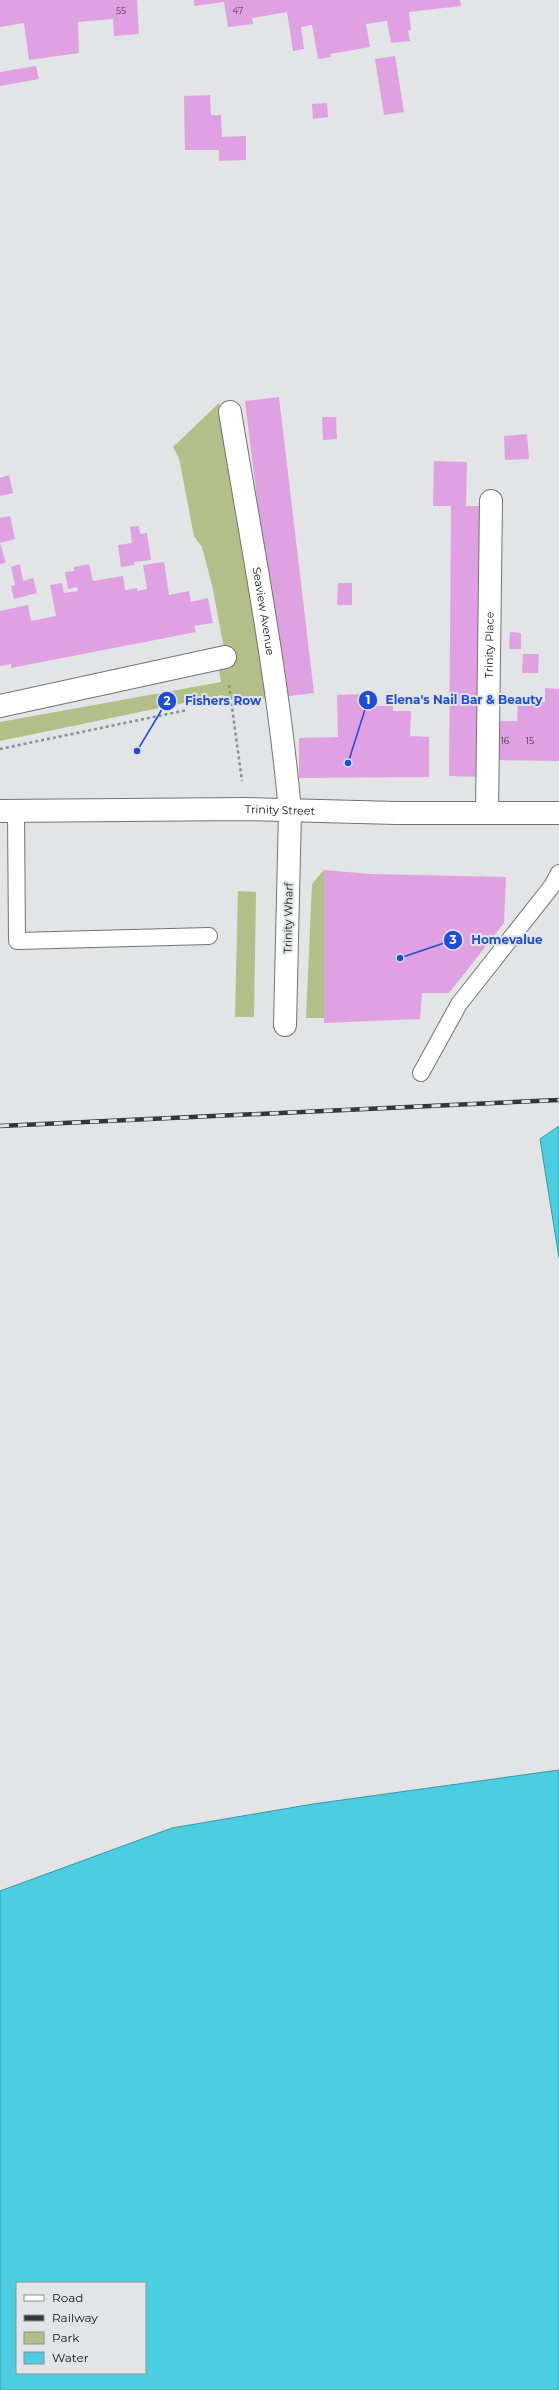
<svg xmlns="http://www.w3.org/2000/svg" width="559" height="2390" font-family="Montserrat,sans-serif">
  <rect width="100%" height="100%" fill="#e2e4e6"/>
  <!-- green -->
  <g fill="#b3be88">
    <path d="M 219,403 L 254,571 L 270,698 L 239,701 L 222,695 L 0,741 L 0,722 L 221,682 L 218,665 L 224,648 L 212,585 L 202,547 L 194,536 L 179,458 L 173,447 Z"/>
    <path d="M 324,870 L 324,1018 L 306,1018 L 312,884 Z"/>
    <path d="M 238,891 L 256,892 L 254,1017 L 235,1017 Z"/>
  </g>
  <!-- water -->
  <g fill="#4ccee2" stroke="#3b96a4" fill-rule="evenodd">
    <path d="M 559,1126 L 559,1258 L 540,1139 Z"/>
    <path d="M 559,1770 L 559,2390 L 0,2390 L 0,1891 L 172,1828 L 313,1804 ZM 17,2283 L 145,2283 L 145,2373 L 17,2373 Z"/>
  </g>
  <!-- building -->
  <g fill="#e0a1e3">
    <path d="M 0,0 L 137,0 L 139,34 L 114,36 L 113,19 L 78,22 L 79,53 L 29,60 L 24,23 L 0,27 Z"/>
    <path d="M 194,0 L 460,0 L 461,6 L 409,12 L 411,30 L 408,31 L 410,41 L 391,43 L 387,21 L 366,24 L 370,47 L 330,54 L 331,57 L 318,59 L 312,25 L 301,27 L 304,49 L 293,51 L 287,12 L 252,18 L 253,24 L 228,27 L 224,2 L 194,6 Z"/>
    <path d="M 395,56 L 404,112 L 384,115 L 375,59 Z"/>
    <path d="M 36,66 L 39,79 L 0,86 L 0,72 Z"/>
    <path d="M 210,95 L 211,115 L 221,115 L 222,137 L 246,136 L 246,160 L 219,161 L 219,150 L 185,150 L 184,96 Z"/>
    <path d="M 327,103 L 328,117 L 313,119 L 312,104 Z"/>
    <path d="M 279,397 L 314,693 L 281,697 L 245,401 Z"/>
    <path d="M 322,417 L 336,417 L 337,439 L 323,440 Z"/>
    <path d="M 527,434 L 529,459 L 505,460 L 504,436 Z"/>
    <path d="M 434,461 L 467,462 L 466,506 L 485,506 L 482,777 L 449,776 L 451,506 L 433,506 Z"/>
    <path d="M 9,475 L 13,493 L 0,496 L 0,478 Z"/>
    <path d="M 10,516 L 15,539 L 0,543 L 0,518 Z"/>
    <path d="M 139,526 L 140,534 L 147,533 L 151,560 L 134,562 L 134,565 L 121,567 L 118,545 L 132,543 L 130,527 Z"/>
    <path d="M 0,543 L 6,563 L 0,564 Z"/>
    <path d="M 164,562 L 169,595 L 189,591 L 191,602 L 208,598 L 213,623 L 194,626 L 196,632 L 11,668 L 11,664 L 0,666 L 0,611 L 28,605 L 31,621 L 56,616 L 50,585 L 62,583 L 64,593 L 78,591 L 77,587 L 68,589 L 65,572 L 74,571 L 74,567 L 89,564 L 93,581 L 123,576 L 125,590 L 137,588 L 137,591 L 147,589 L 143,565 Z"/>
    <path d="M 20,564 L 23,581 L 33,578 L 37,593 L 14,599 L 11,586 L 15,585 L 11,567 Z"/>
    <path d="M 338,583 L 352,583 L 352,605 L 337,605 Z"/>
    <path d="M 510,632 L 521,633 L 521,649 L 509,649 Z"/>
    <path d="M 523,654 L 539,654 L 538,673 L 522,673 Z"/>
    <path d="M 545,688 L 559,689 L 559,761 L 492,760 L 494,721 L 517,721 L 518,701 L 545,702 Z"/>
    <path d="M 367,694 L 367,706 L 393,706 L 393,711 L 411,711 L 410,736 L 429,737 L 429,777 L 299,778 L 299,738 L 338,737 L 337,695 Z"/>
    <path d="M 324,870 L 371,874 L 506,877 L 504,923 L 449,993 L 422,993 L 420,1019 L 324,1023 Z"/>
  </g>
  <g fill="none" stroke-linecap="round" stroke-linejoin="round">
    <!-- service casing -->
    <g stroke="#717375" stroke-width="18">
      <g id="service">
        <path d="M 16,811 L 17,941 L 209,936"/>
        <path d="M 421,1073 L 459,1004 L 552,886 L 559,873"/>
      </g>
    </g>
    <!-- minor casing -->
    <g stroke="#717375" stroke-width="24">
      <g id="minor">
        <path id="s1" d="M 230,412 C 252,545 278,677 290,811 L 285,1025"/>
        <path d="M 0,706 L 225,657"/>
        <path id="s2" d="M 487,813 L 491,501"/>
      </g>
    </g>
    <!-- secondary casing -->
    <g stroke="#717375" stroke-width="24">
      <g id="secondary">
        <path id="s3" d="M 0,811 L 245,809 L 396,813 L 559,813"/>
      </g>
    </g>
    <!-- path -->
    <g stroke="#8c8d8f" stroke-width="2.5" stroke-dasharray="3 3" stroke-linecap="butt">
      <path d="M 229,685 L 242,781"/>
      <path d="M 0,749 L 187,710"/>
    </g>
    <!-- service -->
    <use href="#service" stroke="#fff" stroke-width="16"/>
    <!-- minor -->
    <use href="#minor" stroke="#fff" stroke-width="22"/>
    <!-- secondary -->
    <use href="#secondary" stroke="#fff" stroke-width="22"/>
    <!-- rail casing -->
    <g stroke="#363637" stroke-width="4.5">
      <path id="rail" d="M 0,1126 L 559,1100"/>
    </g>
    <!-- rail -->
    <use href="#rail" stroke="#e2e4e6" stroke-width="3" stroke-dasharray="9" stroke-linecap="butt"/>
  </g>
  <g text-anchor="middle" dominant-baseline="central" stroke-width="4" stroke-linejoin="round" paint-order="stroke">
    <!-- number labels -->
    <g font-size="9" fill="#463647">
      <text x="121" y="10">55</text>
      <text x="238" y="10">47</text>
      <text x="505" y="740">16</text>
      <text x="530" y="740">15</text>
    </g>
    <!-- street labels -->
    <g font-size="11" fill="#121213" stroke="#e2e4e6">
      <text stroke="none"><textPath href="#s1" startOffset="202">Seaview Avenue</textPath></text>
      <text stroke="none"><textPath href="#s2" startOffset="168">Trinity Place</textPath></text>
      <text stroke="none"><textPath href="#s3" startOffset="280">Trinity Street</textPath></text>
      <text transform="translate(288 918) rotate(-89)">Trinity Wharf</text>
    </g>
  </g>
  <!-- callouts -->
  <path fill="none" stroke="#1d4ed8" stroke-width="1.5" d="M348 763L368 700M137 751L167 701M400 958L453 940"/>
  <g fill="#1d4ed8" stroke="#e2e4e6" stroke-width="1.5">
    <circle cx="348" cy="763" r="4"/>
    <circle cx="137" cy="751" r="4"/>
    <circle cx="400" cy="958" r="4"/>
    <circle cx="368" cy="700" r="10"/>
    <circle cx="167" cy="701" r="10"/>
    <circle cx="453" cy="940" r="10"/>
  </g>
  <g font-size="12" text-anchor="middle" font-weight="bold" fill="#fff">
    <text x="368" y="704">1</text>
    <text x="167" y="705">2</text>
    <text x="453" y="944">3</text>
  </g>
  <g font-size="12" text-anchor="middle" font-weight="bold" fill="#1d4ed8" stroke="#e2e4e6" stroke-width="4" stroke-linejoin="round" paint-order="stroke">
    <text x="464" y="704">Elena's Nail Bar &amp; Beauty</text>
    <text x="223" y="705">Fishers Row</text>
    <text x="507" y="944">Homevalue</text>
  </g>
  <!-- legend -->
  <rect x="16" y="2282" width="130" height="92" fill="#e2e4e6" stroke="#8f9092"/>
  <rect x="24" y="2295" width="20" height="6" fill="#ffffff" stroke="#8f9092"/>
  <text x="52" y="2302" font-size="12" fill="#121213">Road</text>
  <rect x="24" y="2315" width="20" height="6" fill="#363637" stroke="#8f9092"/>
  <text x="52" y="2322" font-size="12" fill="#121213">Railway</text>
  <rect x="24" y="2332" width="20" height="12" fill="#b3be88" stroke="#8f9092"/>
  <text x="52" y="2342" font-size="12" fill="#121213">Park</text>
  <rect x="24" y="2352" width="20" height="12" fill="#4ccee2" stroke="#8f9092"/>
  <text x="52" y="2362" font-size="12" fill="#121213">Water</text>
</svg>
